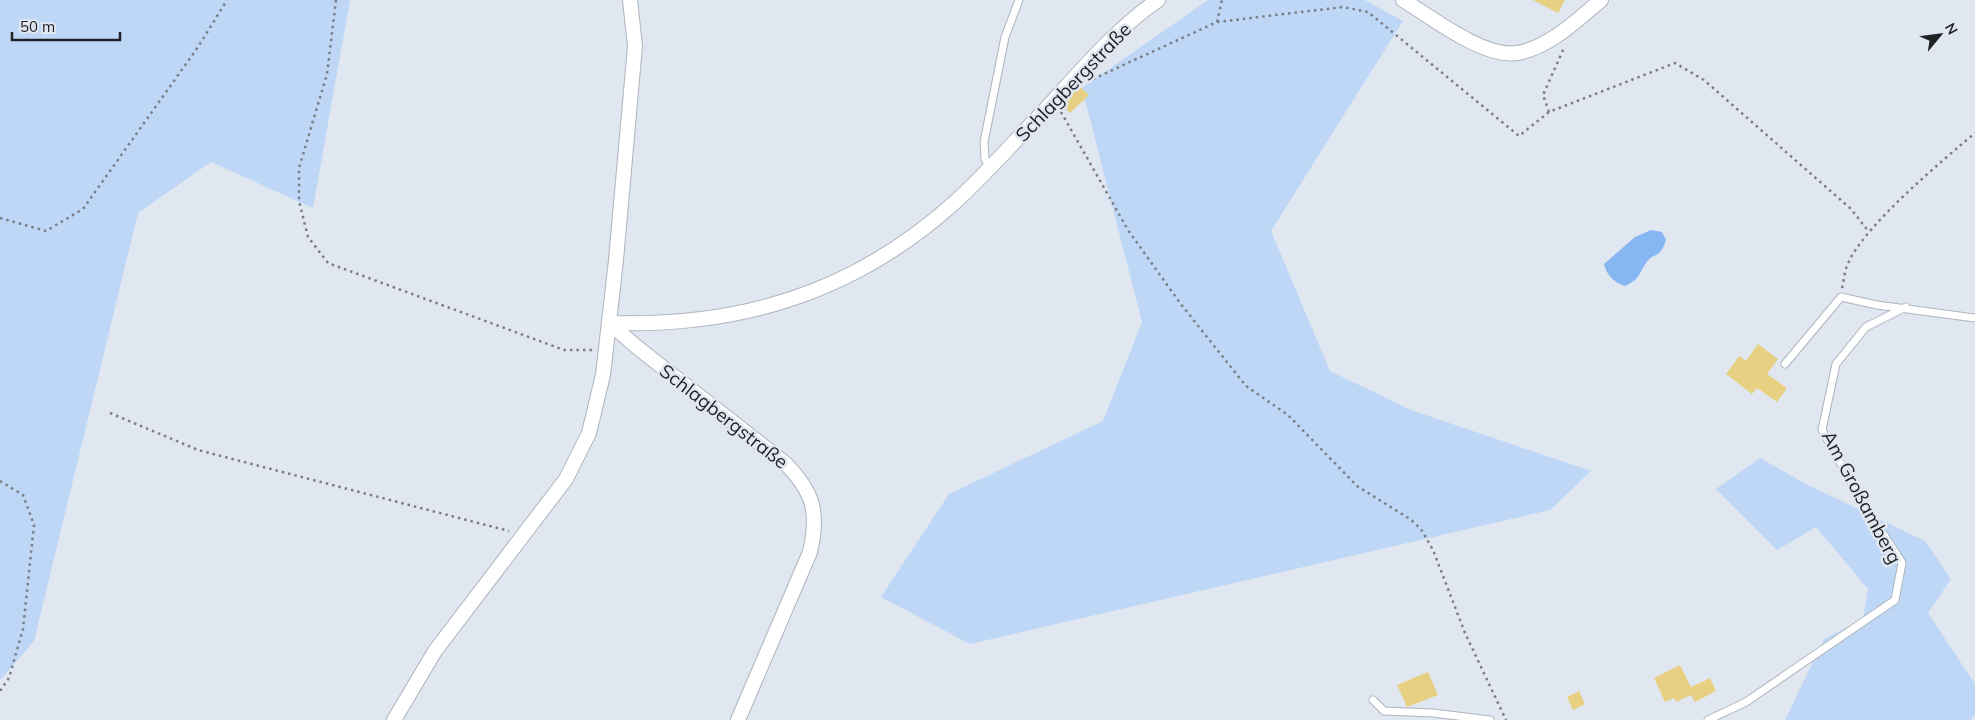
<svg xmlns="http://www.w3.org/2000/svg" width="1975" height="720" font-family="Mulish,sans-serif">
  <rect width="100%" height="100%" fill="#e0e7f0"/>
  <!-- green -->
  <g fill="#bed7f6">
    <path d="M 0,0 L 350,0 L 313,208 L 211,162 L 138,213 L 34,641 L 0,680 Z"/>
    <path d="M 1208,0 L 1365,0 L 1403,21 L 1271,231 L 1330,371 L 1411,410 L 1591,471 L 1550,510 L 970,644 L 881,597 L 949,494 L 1103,421 L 1142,322 L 1082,88 Z"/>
    <path d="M 1760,458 L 1806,484 L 1925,541 L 1951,579 L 1928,613 L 1975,684 L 1975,715 L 1971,720 L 1785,720 L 1824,639 L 1863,619 L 1868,589 L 1816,527 L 1777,550 L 1716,489 Z"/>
  </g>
  <!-- water -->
  <path fill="#87b7f2" d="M 1651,230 L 1662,232 L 1666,240 C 1659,261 1654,251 1646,263 C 1638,275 1640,279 1625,286 C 1614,283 1606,274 1604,264 L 1635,237 Z"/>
  <!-- building -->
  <g fill="#e8d083">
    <path d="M 1533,0 L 1565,0 L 1558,13 Z"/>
    <path d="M 1079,86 L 1089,95 L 1070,113 L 1062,105 Z"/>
    <path d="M 1758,344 L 1778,359 L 1767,374 L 1787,388 L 1777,402 L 1757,388 L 1752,394 L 1726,374 L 1739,356 L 1746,361 Z"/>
    <path d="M 1680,665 L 1691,687 L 1710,678 L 1716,691 L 1695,702 L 1691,695 L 1676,702 L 1674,698 L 1665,702 L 1654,678 Z"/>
    <path d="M 1428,672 L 1438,695 L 1407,707 L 1397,685 Z"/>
    <path d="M 1579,691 L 1585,704 L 1573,710 L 1567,697 Z"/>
  </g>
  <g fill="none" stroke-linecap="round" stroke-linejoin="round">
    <!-- service casing -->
    <g stroke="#adb4bd" stroke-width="9">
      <g id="service">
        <path d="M 989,167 L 985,159 L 984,142 L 1005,37 L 1019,0"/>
        <path d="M 1785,364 L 1841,297 L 1877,305 L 1975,318"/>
        <path d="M 1373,700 L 1384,711 L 1433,713 L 1490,720"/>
        <path d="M 1708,720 L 1746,702 L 1895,600 L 1902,563 L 1859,496 L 1822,430 L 1836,364 L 1866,327 L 1906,307"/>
      </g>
    </g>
    <!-- minor casing -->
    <g stroke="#adb4bd" stroke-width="16">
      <g id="minor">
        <path d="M 1403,0 C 1431,17 1483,58 1517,53 C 1549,48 1577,20 1601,0"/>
        <path d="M 609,323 C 742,327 855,292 954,203 C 984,176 1011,145 1039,116 C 1077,76 1113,31 1158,0"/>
        <path d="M 609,323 L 638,348 L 786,464 C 814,493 819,513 810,552 L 738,720"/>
        <path d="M 394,720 L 435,651 L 566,479 L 589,433 L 603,375 L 616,260 L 635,46 L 630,0"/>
      </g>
    </g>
    <!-- path -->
    <g stroke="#7a7e84" stroke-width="2.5" stroke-dasharray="2.5 4" stroke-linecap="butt">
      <path d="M 336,0 L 327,74 L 299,168 L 299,201 L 308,237 L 328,263 L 564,350 L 593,350"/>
      <path d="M 1217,22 L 1222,0"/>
      <path d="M 1093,79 L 1217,22 L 1343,7 L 1368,12 L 1519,136 L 1549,112 L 1675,63 L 1704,80 L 1851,209 L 1869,232"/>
      <path d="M 1061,112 L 1128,230 L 1180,303 L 1246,386 L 1288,415 L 1357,486 L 1410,519 L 1421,529 L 1433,550 L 1465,633 L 1506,720"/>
      <path d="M 1549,112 L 1543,95 L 1564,48"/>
      <path d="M 0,218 L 46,231 L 83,209 L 198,47 L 227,0"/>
      <path d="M 1842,288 C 1844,281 1844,273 1847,266 C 1861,228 1942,161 1975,133"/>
      <path d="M 110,413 L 198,450 L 509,531"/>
      <path d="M 0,481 L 23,495 L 34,525 L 23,629 L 9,678 L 0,691"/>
    </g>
    <!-- service -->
    <use href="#service" stroke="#fff" stroke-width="7"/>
    <!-- minor -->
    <use href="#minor" stroke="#fff" stroke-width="14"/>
  </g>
  <g text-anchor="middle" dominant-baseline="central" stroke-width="5" stroke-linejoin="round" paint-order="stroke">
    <!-- street labels -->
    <g font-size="19" fill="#202326" stroke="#e0e7f0">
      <text transform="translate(1073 82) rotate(-46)">Schlagbergstraße</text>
      <text transform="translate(724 416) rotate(38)">Schlagbergstraße</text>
      <text transform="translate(1862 497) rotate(62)">Am Großamberg</text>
    </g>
  </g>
  <!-- north arrow -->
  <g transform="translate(1940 35) rotate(61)" stroke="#e0e7f0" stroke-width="4" paint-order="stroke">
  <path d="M0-4L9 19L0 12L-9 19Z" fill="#202326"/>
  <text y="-8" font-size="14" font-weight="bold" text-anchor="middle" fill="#202326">N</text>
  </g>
  <!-- scale -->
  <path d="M12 32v8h108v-8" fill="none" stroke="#202326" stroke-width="2.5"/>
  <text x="20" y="32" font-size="15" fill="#202326" stroke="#e0e7f0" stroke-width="4" paint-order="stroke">50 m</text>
</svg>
